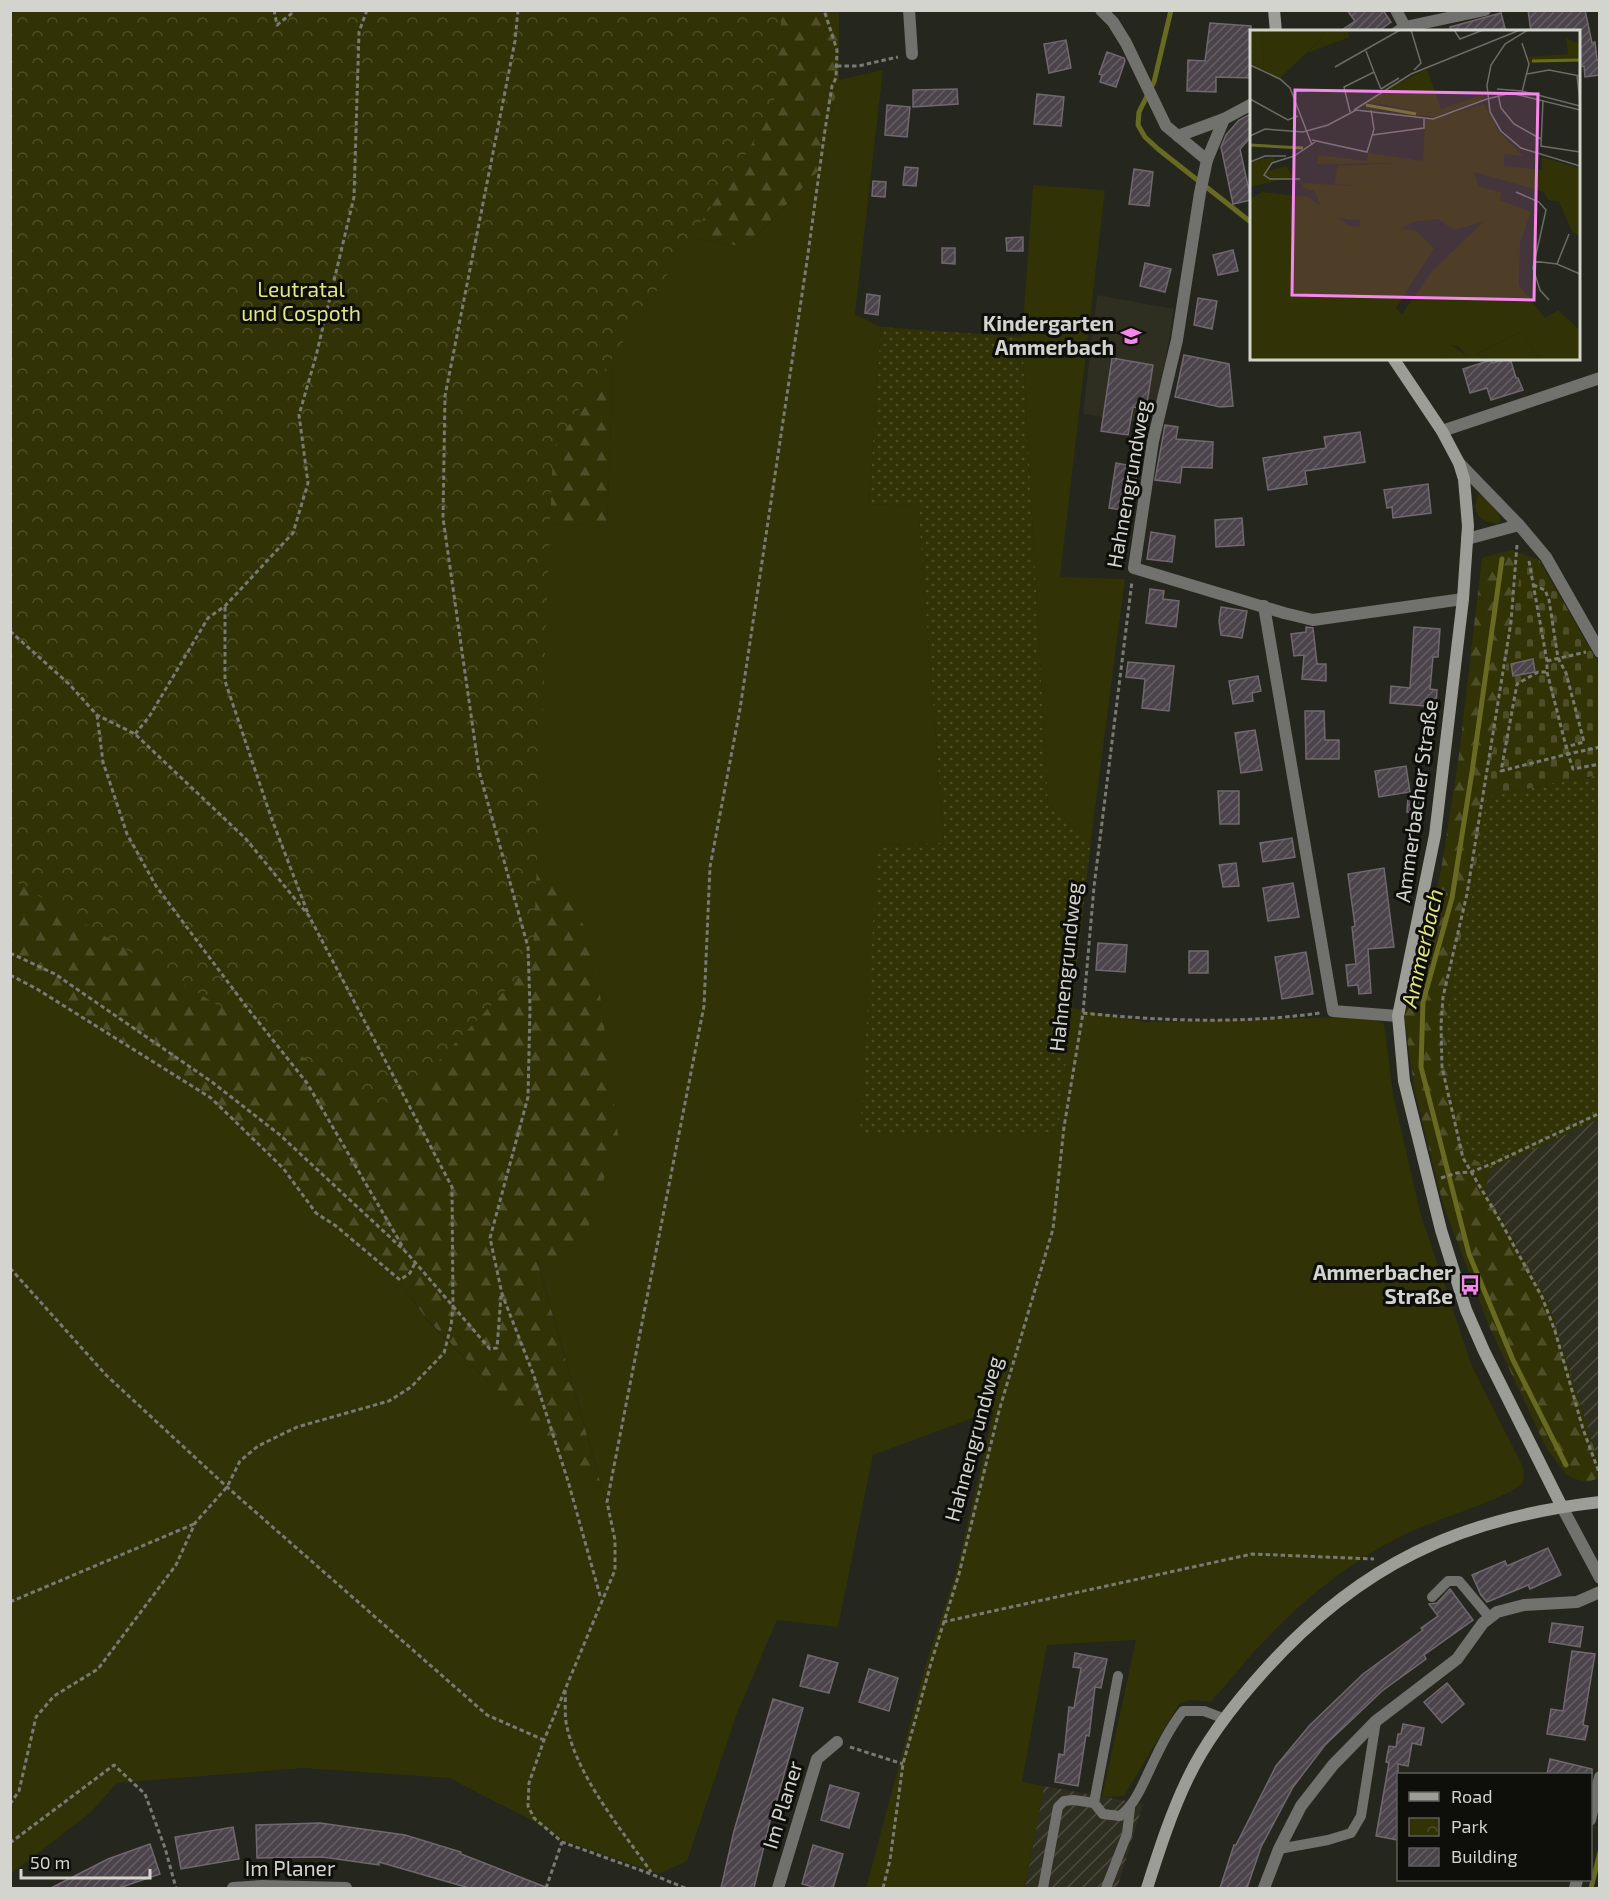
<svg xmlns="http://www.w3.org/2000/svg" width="1610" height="1899" viewBox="0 0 1610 1899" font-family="'Exo 2',sans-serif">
	<defs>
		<pattern id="industrial-furrows" width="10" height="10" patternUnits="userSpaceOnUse" patternTransform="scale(1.5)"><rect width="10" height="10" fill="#2e2f20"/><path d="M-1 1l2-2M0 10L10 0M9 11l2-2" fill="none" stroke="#4b4c3f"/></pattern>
		<pattern id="forest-firs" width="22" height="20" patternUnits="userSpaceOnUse" patternTransform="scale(1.5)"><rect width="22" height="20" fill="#313205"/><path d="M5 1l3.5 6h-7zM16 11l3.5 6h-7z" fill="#4e4f28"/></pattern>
		<pattern id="cemetery-stones" width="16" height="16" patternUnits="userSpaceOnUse" patternTransform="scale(1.5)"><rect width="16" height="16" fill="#313205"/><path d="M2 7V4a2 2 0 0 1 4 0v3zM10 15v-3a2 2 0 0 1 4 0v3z" fill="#4e4f28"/></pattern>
		<pattern id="park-crowns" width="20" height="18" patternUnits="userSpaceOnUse" patternTransform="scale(1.5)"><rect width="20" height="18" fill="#313205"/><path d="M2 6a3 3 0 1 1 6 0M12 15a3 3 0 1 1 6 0" fill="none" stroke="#4e4f28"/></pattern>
		<pattern id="garden-dots" width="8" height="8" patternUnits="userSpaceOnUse" patternTransform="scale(1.5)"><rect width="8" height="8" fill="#313205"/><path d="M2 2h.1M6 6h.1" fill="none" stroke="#4e4f28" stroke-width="1.8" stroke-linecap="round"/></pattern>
		<pattern id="building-hatch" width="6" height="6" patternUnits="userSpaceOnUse" patternTransform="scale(1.5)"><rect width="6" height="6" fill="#4c444b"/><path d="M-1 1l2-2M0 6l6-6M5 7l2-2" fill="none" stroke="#655e64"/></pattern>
	</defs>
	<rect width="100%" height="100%" fill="#25261d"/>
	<path fill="#2e2f20" d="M1097 295 1174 309 1165 363 1150 424 1083 414Z"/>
	<g fill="url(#industrial-furrows)">
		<path d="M1599 1119V1464L1548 1301 1485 1190 1491 1169Z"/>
		<path d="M1044 1786 1143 1804 1117 1888H1025Z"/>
	</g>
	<g fill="#313205">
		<path d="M883 70 855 314 881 327 869 504 918 506 944 843 878 845 1058 1132 1072 1008 1145 1022 1362 1017 1384 1023 1393 1094 1420 1212 1472 1366 1522 1465C1524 1471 1525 1477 1522 1483 1514 1496 1430 1522 1410 1532 1357 1557 1308 1595 1268 1637 1248 1657 1230 1681 1211 1702L1190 1700 1179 1704 1124 1796 1102 1797 1136 1640 1047 1645 1022 1782 1044 1786 1025 1888H866L927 1660 956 1573 994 1410 873 1455 838 1627 777 1620 736 1716 687 1861 659 1874 565 1841 527 1818 449 1778 303 1768 117 1783 90 1813 11 1874V972L36 983 210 1099 282 1169 315 1214 399 1280 425 1318 606 1501 537 1259 485 771 449 518 607 526 617 258 640 229 746 247 825 164 828 129 839 80Z"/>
		<path d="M1033 185 1105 190 1060 577 1125 579 1091 840 1048 806 1022 337Z"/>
		<path d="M1478 495H1484L1497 505 1501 521 1497 524C1479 521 1471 514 1478 495Z"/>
	</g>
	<g fill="url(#forest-firs)">
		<path d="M10 11 617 257 607 526 450 518 485 771 593 940 618 1135 579 1256 537 1260 606 1502 425 1317 399 1280 315 1214 282 1169 210 1099 36 983 11 972Z"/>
		<path d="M655 11H839V80L828 129 825 164 746 247 640 229Z"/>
		<path d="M1511 550 1523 554 1472 894 1457 954 1447 1014 1469 1156 1491 1169 1485 1190 1548 1301 1599 1464V1478L1588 1482 1575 1479 1566 1474 1547 1449 1489 1326 1443 1204 1414 1087 1404 1015 1441 871 1459 755 1482 558Z"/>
	</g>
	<path fill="url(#cemetery-stones)" d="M1523 554 1539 560 1599 664V775L1486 797Z"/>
	<path fill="url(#park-crowns)" d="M10 11H782L773 112 553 449 533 961 391 1111 11 879Z"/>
	<g fill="url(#garden-dots)">
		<path d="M881 327 1022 337 1048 806 1091 840 1058 1132 860 1134 878 845 944 843 918 506 869 504Z"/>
		<path d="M1599 775V1119L1491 1169 1469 1156 1447 1060V1014L1457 954 1472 894 1486 797Z"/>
	</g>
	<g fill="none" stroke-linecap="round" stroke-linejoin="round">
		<g stroke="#686a21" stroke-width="5">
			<path d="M1171 10 1154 82 1139 112 1138 125 1145 137 1158 149 1252 223"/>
			<path d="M1502 559 1472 772 1452 898 1423 1002 1421 1067 1469 1254 1513 1360 1566 1465"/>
			<path d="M1591 1888 1600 1852"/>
		</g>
	</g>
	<g fill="url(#building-hatch)" stroke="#71686f" stroke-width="1.5">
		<path d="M1347 10H1383L1391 22 1377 32H1339L1355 21Z"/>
		<path d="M1528 10H1585L1592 43 1595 42 1597 60H1599V75L1585 77 1584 66 1578 67V32H1531Z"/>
		<path d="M1501 13 1506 32H1451L1450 27Z"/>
		<path d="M1210 23 1251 26V78L1216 77V92L1187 91 1188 60 1205 61Z"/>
		<path d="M1066 40 1071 68 1049 73 1044 44Z"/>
		<path d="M1107 52 1124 58 1125 61 1116 87 1100 82 1102 75 1099 74Z"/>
		<path d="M957 89 958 104 913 107V90Z"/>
		<path d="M1037 94 1064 97 1061 126 1034 124Z"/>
		<path d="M887 105 910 107 907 137 885 135Z"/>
		<path d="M1251 114V137L1240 149 1251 200 1233 204 1221 147 1226 135 1239 120Z"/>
		<path d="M905 167 918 168 916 186 903 185Z"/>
		<path d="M1134 169 1153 172 1149 206 1129 204Z"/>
		<path d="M873 181 886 182 885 197 872 196Z"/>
		<path d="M1023 237V251H1007L1006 238Z"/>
		<path d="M942 248H955V264L942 263Z"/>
		<path d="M1233 250 1238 271 1218 275 1213 255Z"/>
		<path d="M1145 263 1171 269 1165 292 1140 286Z"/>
		<path d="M867 294 880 296 878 315 865 313Z"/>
		<path d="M1198 298 1217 301 1212 329 1194 325Z"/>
		<path d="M1184 355 1229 364 1233 406 1220 407 1175 397Z"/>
		<path d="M1112 358 1153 365 1146 409 1133 407 1128 435 1101 431Z"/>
		<path d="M1510 358 1516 378H1518L1523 390 1491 400 1487 388 1470 393 1463 369 1491 360 1492 363Z"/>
		<path d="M1165 425 1178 427 1176 439 1213 442 1212 468 1182 467 1180 483 1155 480Z"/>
		<path d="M1360 432 1365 462 1305 471 1307 484 1268 490 1263 458 1326 448 1324 437Z"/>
		<path d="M1116 463 1138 467 1131 511 1109 508Z"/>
		<path d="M1428 484 1431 513 1393 518 1392 507 1387 508 1384 490Z"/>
		<path d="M1242 518 1244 545 1216 547 1215 520Z"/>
		<path d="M1151 532 1175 536 1172 562 1147 559Z"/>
		<path d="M1150 589 1164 591 1163 599 1179 601 1176 627 1146 623Z"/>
		<path d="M1221 607 1247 611 1242 638 1221 635 1219 621Z"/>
		<path d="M1306 627 1313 628 1317 664H1326V681L1302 679 1304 655 1294 656 1291 634 1306 632Z"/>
		<path d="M1414 627 1440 629 1438 657H1433L1430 689 1437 690 1436 707 1390 703 1391 686 1410 688Z"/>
		<path d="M1533 659 1535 672 1513 676 1511 664Z"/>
		<path d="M1128 662 1174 666 1169 711 1142 708 1145 679 1126 677Z"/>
		<path d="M1258 676 1261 691 1252 693 1253 701 1233 704 1229 681Z"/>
		<path d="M1305 711H1324L1325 740H1339V759H1306Z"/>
		<path d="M1255 730 1262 770 1241 773 1235 733Z"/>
		<path d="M1406 766 1410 792 1379 797 1375 771Z"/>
		<path d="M1218 791H1239V824H1220Z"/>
		<path d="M1408 797 1424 799 1423 813 1407 812Z"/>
		<path d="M1292 838 1295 857 1263 862 1260 843Z"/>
		<path d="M1236 863 1239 886 1223 887 1219 865Z"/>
		<path d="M1384 868 1394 947 1368 949 1371 993 1359 994 1358 985 1348 986 1346 965 1356 964 1352 927 1355 926 1348 874Z"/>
		<path d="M1293 883 1299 917 1268 921 1263 888Z"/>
		<path d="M1098 943 1127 945 1125 972 1096 970Z"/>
		<rect x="1189" y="951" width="19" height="22"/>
		<path d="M1306 952 1313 994 1282 999 1275 957Z"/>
		<path d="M1548 1548 1561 1575 1530 1589 1528 1585 1487 1602 1481 1595 1472 1575 1505 1561 1507 1566Z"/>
		<path d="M1450 1589 1473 1620 1424 1655 1426 1659 1382 1691 1325 1745 1293 1787 1261 1847 1247 1888H1220L1234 1845H1236L1276 1766 1310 1725 1363 1674 1423 1630 1421 1628 1438 1616 1429 1604 1437 1603Z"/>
		<path d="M1552 1623 1583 1627 1580 1647 1549 1642Z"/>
		<path d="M1572 1651 1595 1654 1583 1725 1588 1726 1585 1740 1547 1734 1551 1709 1563 1711Z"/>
		<path d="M1075 1653 1107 1659 1101 1688 1095 1687 1089 1736 1086 1735 1078 1786 1055 1782 1059 1754 1064 1755 1069 1707 1074 1708 1081 1668 1073 1667Z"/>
		<path d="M808 1655 838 1663 829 1693 800 1686Z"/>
		<path d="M869 1669 898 1678 889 1711 859 1702Z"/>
		<path d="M1447 1683 1464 1704 1442 1723 1424 1702Z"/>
		<path d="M773 1699 803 1708 773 1814 770 1821 754 1888H721L734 1831Z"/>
		<path d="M1403 1724 1424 1728 1421 1745 1412 1743 1408 1766 1398 1764V1840L1376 1836 1389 1763 1386 1762 1389 1746 1396 1747 1398 1734H1401Z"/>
		<path d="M1550 1759 1592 1769V1774H1547Z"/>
		<path d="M830 1785 859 1793 849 1828 821 1820Z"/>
		<path d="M320 1823 405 1835 461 1852V1854L548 1888H469L379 1862V1865L322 1857 257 1858 256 1825Z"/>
		<path d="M233 1827 239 1859 181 1869 175 1837Z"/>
		<path d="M150 1844 160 1874 119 1888H51L108 1859Z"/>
		<path d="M813 1845 843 1854 833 1888H817L802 1884Z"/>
	</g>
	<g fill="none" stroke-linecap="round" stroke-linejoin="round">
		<g stroke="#797a73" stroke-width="3" stroke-dasharray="4.5 3" stroke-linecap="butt">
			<path d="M274 10 277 25 291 14V10"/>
			<path d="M518 10 515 41 445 396 443 518 479 771 528 947 530 1008 528 1097 490 1238 502 1294 534 1376 568 1481 601 1599"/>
			<path d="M837 66H858L898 57"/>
			<path d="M1517 545 1511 622 1467 894 1443 997 1441 1025 1442 1067 1463 1158 1502 1224 1542 1297 1555 1331 1583 1429 1600 1475"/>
			<path d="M1529 561 1547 661V672L1568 754 1501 771 1517 684 1538 672H1547"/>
			<path d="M1533 585 1545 590 1549 600 1558 658 1566 673 1584 742 1566 747"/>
			<path d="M10 631 69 684 97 715 135 734 246 839 309 916 271 817 225 681V607"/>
			<path d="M1547 661 1586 652"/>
			<path d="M97 715 103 762 127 834 156 886 245 1005 307 1083 404 1249"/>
			<path d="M135 734 149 717 208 618 225 606 293 533 308 483 299 415 316 356 354 197 359 32 367 10"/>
			<path d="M1600 747 1568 754 1573 769 1600 764"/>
			<path d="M10 953 55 974 212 1082 280 1135 407 1253 490 1349 497 1348 501 1296"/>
			<path d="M10 975 37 989 211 1098 283 1168 316 1213 336 1226 400 1280 410 1273 415 1263"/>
			<path d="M1083 1013C1161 1021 1243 1024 1320 1013"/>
			<path d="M1441 1178 1457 1173 1471 1172 1494 1163 1600 1113"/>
			<path d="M10 1268 106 1375 227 1487 487 1715 544 1740"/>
			<path d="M10 1602 194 1524"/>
			<path d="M943 1622 1252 1554 1374 1559"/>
			<path d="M565 1690C566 1702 564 1716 567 1727 578 1778 622 1830 651 1872"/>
			<path d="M850 1747 903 1764"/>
			<path d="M10 1804 19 1791 36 1717 54 1696 98 1669 176 1565 195 1523 227 1487 240 1461 258 1446 297 1427 389 1401 411 1387 444 1353 451 1326 453 1307 452 1187 309 916"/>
			<path d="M10 1843 114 1765 145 1794 165 1848 176 1888"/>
			<path d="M546 1888 562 1842"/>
			<path d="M685 1888 651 1874 562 1842 534 1818 528 1806 529 1783 544 1740 615 1570V1540L607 1502 704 1006 710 867 740 709 807 261 825 130 832 86 836 78 837 50 824 10"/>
			<path d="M883 1888 890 1860 903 1764 931 1663 959 1574 999 1411 1053 1229 1064 1127 1083 1013 1094 887 1132 581"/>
		</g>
		<g stroke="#71716d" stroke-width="10">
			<path d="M1432 1597 1448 1581H1459L1490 1618"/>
			<path d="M1118 1676 1094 1803 1103 1814 1120 1816C1135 1804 1142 1786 1150 1769 1160 1748 1169 1729 1183 1711H1204L1225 1719"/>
			<path d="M1279 1849 1328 1840 1351 1833 1361 1816 1376 1721"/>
			<path d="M1043 1888 1058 1807 1064 1801 1074 1800 1094 1803"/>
			<path d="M1106 1888 1127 1834 1130 1808"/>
		</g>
		<g stroke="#71716d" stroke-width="12">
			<path d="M909 10 912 54"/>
			<path d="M1101 10 1113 22 1126 43 1166 126 1207 160"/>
			<path d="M1396 10 1405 27"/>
			<path d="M1397 32 1405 27 1485 10"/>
			<path d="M1224 119 1207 160 1200 193 1177 340 1153 441 1134 568 1284 613 1313 620 1463 599"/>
			<path d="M1178 136 1224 119 1252 104"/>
			<path d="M1442 431 1600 378"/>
			<path d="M1459 463 1519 525 1546 557 1600 652"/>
			<path d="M1467 539 1519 525"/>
			<path d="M1264 606 1333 1011 1398 1016"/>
			<path d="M1562 1507 1600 1578"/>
			<path d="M1590 1820 1600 1777"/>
			<path d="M233 1888 262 1886 346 1888"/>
			<path d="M778 1888 817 1759 837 1742"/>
			<path d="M1264 1888 1279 1849 1301 1806 1333 1765 1376 1721 1457 1659 1483 1623 1497 1612 1524 1605 1577 1602 1600 1592"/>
			<path d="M1575 1888 1577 1880"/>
		</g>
		<g stroke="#9c9d96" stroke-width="12">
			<path d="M1274 10 1276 32"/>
			<path d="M1393 358 1442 431 1459 463 1464 479 1468 526 1463 599 1435 835 1398 1016 1404 1081 1441 1230 1466 1310 1484 1351 1562 1507"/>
			<path d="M1147 1888C1159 1851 1171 1813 1188 1778 1207 1738 1235 1703 1264 1671 1359 1565 1459 1518 1600 1502"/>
		</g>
	</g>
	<defs>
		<g id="school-bare" transform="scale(1.62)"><path d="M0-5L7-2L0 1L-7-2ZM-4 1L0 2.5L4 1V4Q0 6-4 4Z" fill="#f788eb" stroke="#0e0e0b" stroke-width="2.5" paint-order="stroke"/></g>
		<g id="bus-bare" transform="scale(1.62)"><path d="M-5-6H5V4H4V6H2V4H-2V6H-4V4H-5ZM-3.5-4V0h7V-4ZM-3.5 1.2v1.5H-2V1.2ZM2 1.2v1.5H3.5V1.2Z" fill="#f788eb" stroke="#0e0e0b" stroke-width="2.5" paint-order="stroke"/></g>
	</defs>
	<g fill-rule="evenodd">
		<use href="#school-bare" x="1131" y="336"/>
		<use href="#bus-bare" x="1470" y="1285"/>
	</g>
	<g text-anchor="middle" stroke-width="6" stroke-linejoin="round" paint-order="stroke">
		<g font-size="21" fill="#e1e681" stroke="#0e0e0b">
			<text x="301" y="297">Leutratal<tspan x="301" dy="24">und Cospoth</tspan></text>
		</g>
		<g font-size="21" font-weight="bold" fill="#d3d4ce" stroke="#0e0e0b" text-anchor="end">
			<text x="1114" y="331">Kindergarten<tspan x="1114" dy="24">Ammerbach</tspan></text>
			<text x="1453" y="1280">Ammerbacher<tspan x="1453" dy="24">Straße</tspan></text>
		</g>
		<g font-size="21" fill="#d3d4ce" stroke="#0e0e0b">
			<text transform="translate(1129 484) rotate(-80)" y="7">Hahnengrundweg</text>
			<text transform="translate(1417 801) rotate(-82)" y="7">Ammerbacher Straße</text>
			<text transform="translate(1066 967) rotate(-84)" y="7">Hahnengrundweg</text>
			<text transform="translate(974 1439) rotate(-75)" y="7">Hahnengrundweg</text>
			<text transform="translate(783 1805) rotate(-73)" y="7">Im Planer</text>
			<text x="290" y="1876">Im Planer</text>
		</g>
		<g font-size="22" font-style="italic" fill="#e0e580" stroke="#0e0e0b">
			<text transform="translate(1422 948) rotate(-77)" y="8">Ammerbach</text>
		</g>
	</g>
	<g transform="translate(1250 30)">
		<rect width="330" height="330" fill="#25261d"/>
		<path d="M12 0H74L73 7 30 48 14 41ZM316 8 330 14V32L280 33 278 27 318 24ZM234 74 249 102 273 126 254 124V136L292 140 291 127 330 138V207L322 201 309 172 298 170 294 162 224 142 229 157 251 162 250 170 281 182 270 212 269 255 295 288 308 280 330 300V330H290L271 302 218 328 208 316 173 311 141 300 182 241 233 192 204 200 188 189 163 192 141 205 109 209 110 190 76 187 64 161 54 158 52 153 107 156 108 149 151 147V155L188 133 173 131 175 91ZM118 123 151 128 147 133 67 134 68 125 117 131ZM23 127 25 131 15 142 36 136 43 147 0 157V132Z" fill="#313205"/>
		<path d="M234 64 233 69 184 87 116 78 115 74 180 83ZM173 311 197 312 218 327 227 324 233 330H137Z" fill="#313205"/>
		<path d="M143 56 147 77 116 72Z" fill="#313205"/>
		<path d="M12 162 58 167 100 196 165 200 184 218 146 278 170 305 200 330H0V169Z" fill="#313205"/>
		<path d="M0 0H12L14 41 0 34ZM74 0H97L100 7 57 23 73 7ZM177 39 192 81 174 83 147 77 143 56ZM151 128 188 133V158L151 155V147L108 149V156L85 154 87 136 147 133ZM271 302 290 330H233L227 324Z" fill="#313205"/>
		<path fill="none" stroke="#686a21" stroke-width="3" d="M282 31 330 30M116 75 166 84M0 115 53 118"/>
		<path fill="none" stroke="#6b6c64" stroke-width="1.5" d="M161 0 171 33 164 40M204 0 210 9 233 0M278 0 255 14 241 35 237 55 240 82 251 101 271 118 330 136M272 13 279 34 272 62M116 21 124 42M0 35 30 49 40 58 62 115M85 37 150 0M277 44 299 40 330 46M327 46 330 72M131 59 149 48M247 59 272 61 330 76M248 64 251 78 264 94 291 109M0 69 38 90 48 86M237 69 261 63 330 80M293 70 291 116 330 122M104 80 161 44 270 0M100 82 94 57 124 42 131 59M122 105 174 98V89M0 106 15 99 53 102 78 95 106 80 183 89 237 69M62 110 117 122 124 99 121 80M0 132 15 126H36M50 149H20L14 145 22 133 44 126 65 112M266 162 289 172 296 180 283 238 290 260 299 270M283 231 307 234 330 244M307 234 319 204"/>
		<path fill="#f788eb" fill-opacity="0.15" stroke="#f788eb" stroke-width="3" d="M45 60 288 64 284 270 42 265Z"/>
		<rect width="330" height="330" fill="none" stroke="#d3d4ce" stroke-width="3"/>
	</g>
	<rect width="1610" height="1899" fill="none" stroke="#d3d4ce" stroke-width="24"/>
	<rect x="1397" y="1773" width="195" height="108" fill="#0e0e0b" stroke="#5d5d59" stroke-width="1.5"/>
	<rect x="1409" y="1792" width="30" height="9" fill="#9c9d96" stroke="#5d5d59" stroke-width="1.5"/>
	<text x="1451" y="1803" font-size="18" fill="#d3d4ce">Road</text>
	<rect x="1409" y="1818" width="30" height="18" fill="url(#park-crowns)" stroke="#5d5d59" stroke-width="1.5"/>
	<text x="1451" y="1833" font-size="18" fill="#d3d4ce">Park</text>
	<rect x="1409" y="1848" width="30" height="18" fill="url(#building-hatch)" stroke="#5d5d59" stroke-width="1.5"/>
	<text x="1451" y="1863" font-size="18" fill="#d3d4ce">Building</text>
	<path d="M21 1869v9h129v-9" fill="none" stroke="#d3d4ce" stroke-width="3"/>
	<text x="30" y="1869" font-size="18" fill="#d3d4ce" stroke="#0e0e0b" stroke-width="4.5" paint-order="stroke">50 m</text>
</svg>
